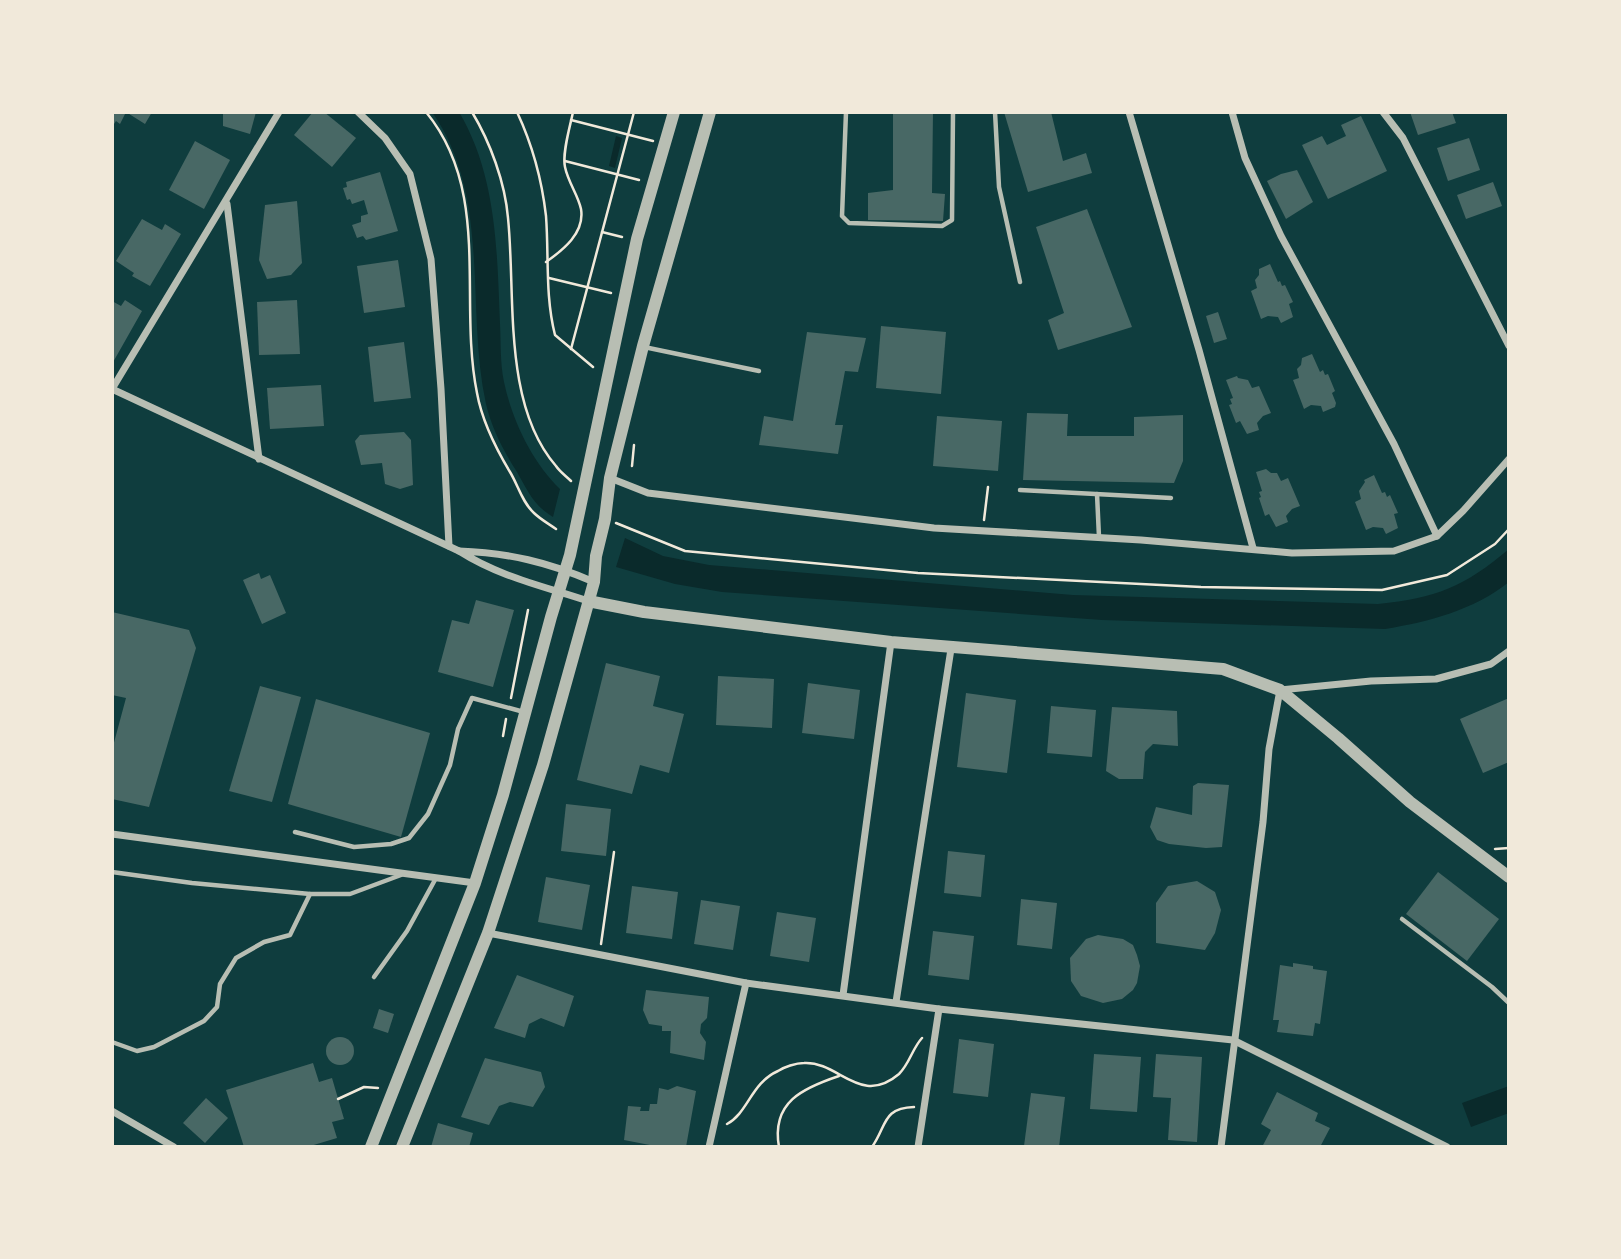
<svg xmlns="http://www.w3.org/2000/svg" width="1621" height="1259" viewBox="0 0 1621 1259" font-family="'PT Sans Narrow',sans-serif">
	<rect width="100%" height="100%" fill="#0f3d3e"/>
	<g fill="#0a2a2b">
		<path d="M432 112H459C497 176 497 251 500 324 501 342 500 363 504 382 512 420 532 462 560 489L553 517C533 505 528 491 517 472 503 450 492 429 486 404 465 307 492 198 432 112Z"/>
		<path d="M616 136 622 138 615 168 609 166Z"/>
		<path d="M625 538 663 556 709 565 1073 595 1378 604C1436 598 1464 587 1509 549V582C1474 610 1428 622 1385 629L1102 620 722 592 675 584 616 567Z"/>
		<path d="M1509 1086V1113L1471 1127 1462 1103Z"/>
	</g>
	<g fill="#486865">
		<path d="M112 112H152L145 124 126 112 120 124 116 121 112 127Z"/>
		<path d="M223 112H256L250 134 223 126Z"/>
		<path d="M313 112H324L356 138 332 167 294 135Z"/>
		<path d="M893 112H933L932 193 945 194 943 221 868 220V193L893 190Z"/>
		<path d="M1004 112H1051L1063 161 1086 153 1092 173 1028 192Z"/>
		<path d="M1410 112H1452L1456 123 1418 135Z"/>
		<path d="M1361 116 1387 171 1328 199 1302 145 1322 136 1327 145 1346 136 1341 125Z"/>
		<path d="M1469 138 1480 170 1448 181 1437 148Z"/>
		<path d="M195 141 230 160 204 209 169 190Z"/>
		<path d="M1297 170 1313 202 1286 219 1267 181 1281 174Z"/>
		<path d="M380 172 398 231 366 240 363 236 357 238 352 225 361 222V216L368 214 364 200 352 204 350 199 347 200 343 188 347 187 346 182Z"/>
		<path d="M1493 182 1502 206 1466 219 1457 195Z"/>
		<path d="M297 201 302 263 291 275 267 279 259 260 265 205Z"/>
		<path d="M1087 209 1132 327 1058 350 1048 320 1064 313 1036 227Z"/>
		<path d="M142 219 162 230 165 224 181 234 150 286 132 276 134 273 116 261Z"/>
		<path d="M398 260 405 307 364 313 357 266Z"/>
		<path d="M1270 264 1278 282 1280 281 1282 286 1285 285 1293 302 1289 304 1293 317 1281 323 1278 317 1268 316 1261 319 1251 291 1257 288 1255 280 1259 275V269Z"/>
		<path d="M125 300 142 311 112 364V301L121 306Z"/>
		<path d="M297 300 300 354 259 355 257 302Z"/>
		<path d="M1218 312 1227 339 1214 343 1206 316Z"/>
		<path d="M881 326 946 332 941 394 876 388Z"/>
		<path d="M807 332 866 338 858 372 845 371 835 425H843L838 454 759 445 764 416 793 421Z"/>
		<path d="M404 342 411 398 374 402 368 347Z"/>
		<path d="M1312 354 1320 372 1323 370 1325 375 1328 374 1335 391 1332 393 1336 403 1335 407 1323 412 1321 406 1311 405 1304 409 1293 380 1299 378 1297 369 1301 365 1302 358Z"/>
		<path d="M1237 376 1238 378 1248 380 1252 388 1259 386 1271 413 1263 416 1257 423 1259 430 1247 434 1240 421 1236 423 1229 405 1232 404 1230 399 1233 398 1226 380Z"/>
		<path d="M321 385 324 426 270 429 267 388Z"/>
		<path d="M1027 413 1068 414 1067 436H1134V417L1183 415V461L1174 483 1023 480Z"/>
		<path d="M937 416 1002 421 998 471 933 466Z"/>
		<path d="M404 432 411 440 413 485 400 489 385 484 382 463 361 465 355 441 360 435Z"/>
		<path d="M1266 469 1271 473H1277L1281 481 1288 478 1300 506 1292 509 1286 516 1288 522 1276 527 1269 514 1265 516 1259 498 1261 497 1259 492 1262 491 1256 472Z"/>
		<path d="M1374 475 1382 493 1385 492 1387 497 1390 495 1398 513 1394 514 1398 528 1386 534 1383 528 1373 527 1366 530 1355 502 1361 499 1359 491 1365 482 1364 480Z"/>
		<path d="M259 573 261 579 270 575 286 613 262 624 243 580Z"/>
		<path d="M476 600 514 610 493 687 438 672 452 620 469 624Z"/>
		<path d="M112 612 189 630 196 648 149 807 112 799V750L126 698 112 695Z"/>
		<path d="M606 663 660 676 653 706 684 714 669 773 640 765 632 794 577 780Z"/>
		<path d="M718 676 774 679 772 728 716 725Z"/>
		<path d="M808 683 860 690 854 739 802 733Z"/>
		<path d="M260 686 301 697 272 802 229 791Z"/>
		<path d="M966 693 1016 700 1007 773 957 767Z"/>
		<path d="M1509 698V762L1483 773 1460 719Z"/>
		<path d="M316 699 430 733 401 837 288 804Z"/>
		<path d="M1051 706 1096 710 1092 757 1047 753Z"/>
		<path d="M1112 707 1177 711 1178 746 1153 744 1145 752 1143 779H1119L1106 771Z"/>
		<path d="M1198 783 1229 785 1222 847 1206 848 1169 844 1157 840 1150 827 1156 807 1192 815 1193 786Z"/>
		<path d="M566 804 611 809 606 856 561 851Z"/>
		<path d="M948 851 985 855 981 897 944 893Z"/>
		<path d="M1438 872 1499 919 1467 961 1406 914Z"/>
		<path d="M546 877 590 885 582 930 538 922Z"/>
		<path d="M1197 881 1215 892 1221 910 1215 933 1205 950 1156 943V903L1168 886Z"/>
		<path d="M632 886 678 892 672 939 626 933Z"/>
		<path d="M1021 899 1057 903 1052 949 1017 945Z"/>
		<path d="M701 900 740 906 733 950 694 944Z"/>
		<path d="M777 912 816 918 809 962 770 956Z"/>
		<path d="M933 931 974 936 969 980 928 975Z"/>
		<path d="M1098 935 1123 939 1133 945 1137 955 1140 966 1137 983 1133 990 1122 999 1103 1003 1081 996 1071 981 1070 958 1086 939Z"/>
		<path d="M1293 963 1313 966V969L1327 971 1320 1024 1315 1023 1313 1036 1277 1032 1279 1020H1273L1280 965 1293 967Z"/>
		<path d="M517 975 574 996 564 1027 541 1018 529 1024 525 1038 494 1028Z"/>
		<path d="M646 990 709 997 707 1018 701 1024 700 1033 706 1042 704 1060 670 1053 671 1031H662V1026L649 1024 643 1010Z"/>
		<path d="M379 1009 394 1014 388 1033 373 1028Z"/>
		<circle cx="340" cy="1051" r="14"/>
		<path d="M959 1039 994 1044 988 1097 953 1093Z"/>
		<path d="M1094 1054 1141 1057 1137 1112 1090 1109Z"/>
		<path d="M1156 1054 1202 1057 1197 1142 1168 1140 1171 1098 1153 1097Z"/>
		<path d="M485 1058 541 1072 545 1087 533 1107 510 1102 499 1106 489 1125 461 1117Z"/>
		<path d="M313 1063 319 1082 332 1078 344 1119 332 1122 337 1138 307 1147H244L226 1090Z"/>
		<path d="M677 1086 696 1091 686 1147H660L624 1140 628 1106 641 1107 640 1111H649L650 1104H657L659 1088 668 1090Z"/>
		<path d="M1277 1092 1318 1113 1315 1121 1330 1128 1320 1147H1262L1271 1130 1261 1124Z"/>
		<path d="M1031 1093 1065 1097 1059 1147 1024 1146Z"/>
		<path d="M206 1098 228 1118 205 1143 183 1123Z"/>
		<path d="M438 1123 473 1133 469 1147H431Z"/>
	</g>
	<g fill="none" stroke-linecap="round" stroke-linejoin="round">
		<g stroke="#f1e9da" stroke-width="2.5">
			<path d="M426 112C492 192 458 300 477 393 482 421 495 447 510 472 518 485 522 502 534 513 540 519 549 524 556 529"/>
			<path d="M472 112C490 142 505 182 508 218 516 295 502 404 556 466 560 472 566 476 571 481"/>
			<path d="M517 112C532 144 542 181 546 216 549 256 545 296 555 335L593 367"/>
			<path d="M571 120 653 141"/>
			<path d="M565 161 639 180"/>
			<path d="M602 232 622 237"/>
			<path d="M546 262C563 250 585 233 581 209 578 195 568 182 565 167 562 153 570 127 573 112"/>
			<path d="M549 278 611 293"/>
			<path d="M571 349 634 112"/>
			<path d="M632 466 634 445"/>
			<path d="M984 520 988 487"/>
			<path d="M616 523 685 551 918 573 1201 587 1382 590 1447 575 1495 544 1509 529"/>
			<path d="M511 698 528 610"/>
			<path d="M503 736 506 719"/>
			<path d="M1495 849 1509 848"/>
			<path d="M601 944 614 852"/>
			<path d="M338 1099 364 1087 378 1088"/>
			<path d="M727 1124C748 1113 751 1083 778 1071 784 1067 796 1063 804 1063 839 1061 860 1107 899 1074 910 1063 912 1049 922 1038"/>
			<path d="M779 1147C771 1102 803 1088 839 1076"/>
			<path d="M872 1147C887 1126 882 1108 914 1107"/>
		</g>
		<g stroke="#b8beb3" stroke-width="4.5">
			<path d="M846 112 842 216 849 223 942 226 952 220 953 112"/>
			<path d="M995 112 999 187 1020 282"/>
			<path d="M644 347 759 371"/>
			<path d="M1020 490 1171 498"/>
			<path d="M1097 494 1099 537"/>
			<path d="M295 832 354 847 391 844 409 838 428 814 450 765 458 729 472 698 524 712"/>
			<path d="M112 872 192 883 310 894H350L401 875"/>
			<path d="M1402 919 1492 987 1509 1003"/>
			<path d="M374 977 407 931 436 878"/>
			<path d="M112 1042 137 1051 154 1047 204 1021 217 1007 220 984 236 958 264 942 290 935 310 894"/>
		</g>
		<g stroke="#b8beb3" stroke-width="7">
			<path d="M358 112 385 138 410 174 431 259 441 389 449 546"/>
			<path d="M1129 112 1199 350 1253 548"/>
			<path d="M1232 112 1245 158 1281 236 1394 444 1437 536"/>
			<path d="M1383 112 1403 138 1509 346"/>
			<path d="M227 204 259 459"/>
			<path d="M112 389 459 551"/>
			<path d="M112 389 279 112"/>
			<path d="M610 478 648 493 934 528 1141 540 1292 553 1394 551 1437 536 1463 511 1509 459"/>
			<path d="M588 601C543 586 500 577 459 551 509 553 548 562 594 582"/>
			<path d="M112 834 475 883"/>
			<path d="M488 933 746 983 939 1009 1233 1040 1447 1147"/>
			<path d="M843 995 891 642"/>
			<path d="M896 1002 951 649"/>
			<path d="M112 1111 174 1147"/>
			<path d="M709 1147 746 983"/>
			<path d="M918 1147 939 1009"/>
			<path d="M1221 1147 1263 822 1269 749 1280 690 1371 681 1436 679 1491 664 1509 651"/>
		</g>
		<g stroke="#b8beb3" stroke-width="12">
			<path d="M588 601 644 612 891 642 1223 669 1280 690 1338 738 1410 802 1509 877"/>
			<path d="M371 1147 475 883 503 795 551 617 570 555 637 239 674 112"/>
			<path d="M402 1147 488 933 543 765 594 582 596 556 605 519 610 478 643 346 710 112"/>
		</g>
	</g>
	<rect width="1621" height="1259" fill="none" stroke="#f1e9da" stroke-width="228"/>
</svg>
